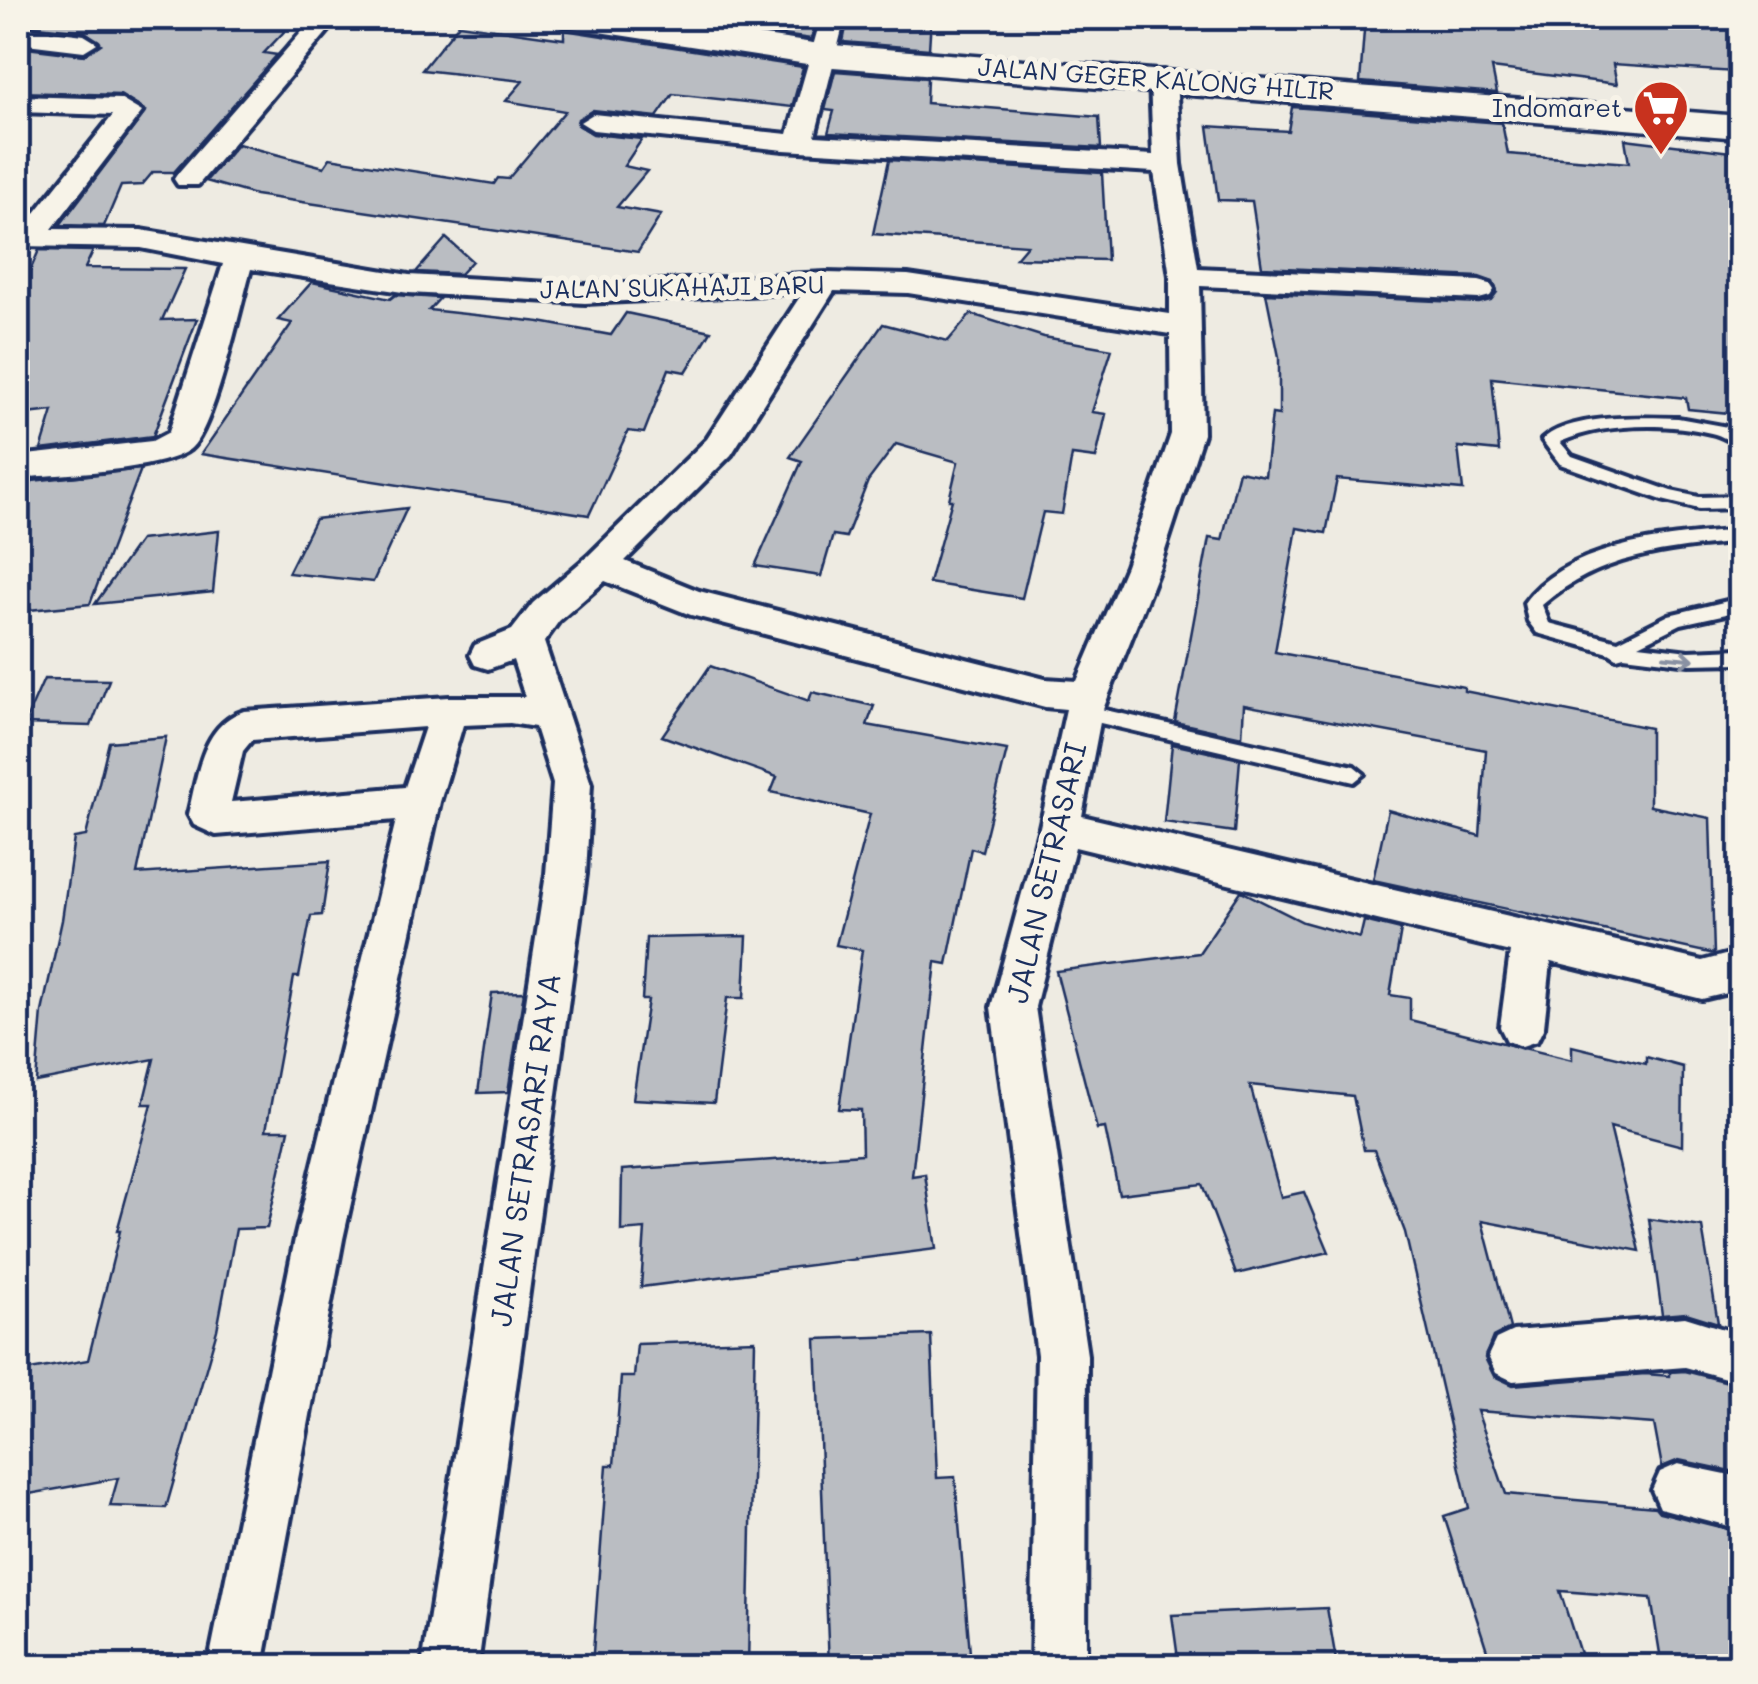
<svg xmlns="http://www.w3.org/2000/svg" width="1758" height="1684" viewBox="0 0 1758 1684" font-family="Mali,sans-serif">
	<rect width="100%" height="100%" fill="#eeebe2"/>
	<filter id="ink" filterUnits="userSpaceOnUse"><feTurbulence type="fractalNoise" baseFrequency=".01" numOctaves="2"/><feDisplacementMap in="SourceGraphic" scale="20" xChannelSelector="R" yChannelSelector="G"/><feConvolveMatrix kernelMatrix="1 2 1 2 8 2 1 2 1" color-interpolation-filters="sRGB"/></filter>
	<g filter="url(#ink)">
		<g fill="#babdc2" stroke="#1b2f5e" stroke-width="2.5">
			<path d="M36 18H297L264 53 277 55 174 172H153L142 185 121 186 104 226 60 225 146 111 120 95 18 92V47L84 55 101 44 84 31 29 25Z"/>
			<path d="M662 18H817L811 39Z"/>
			<path d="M848 18H931L929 49 843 42Z"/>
			<path d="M1365 18H1501L1504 27 1583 28 1580 18H1738L1735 72 1613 64 1617 84 1492 68 1497 93 1360 82Z"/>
			<path d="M459 24 564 39V30L803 67 792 107 673 94 657 117 593 110 578 119V125L593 134 642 139 624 166 647 171 617 207 661 215 638 252 255 195 206 181 238 144 324 167 330 158 494 184 498 178 508 179 565 111 506 101 523 81 422 70Z"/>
			<path d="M835 71 927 78 926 103 1099 117 1101 148 828 133 834 111 825 110Z"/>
			<path d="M1292 107 1502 123 1508 154 1629 163 1625 139 1740 153V414L1688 409 1686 398 1492 378 1499 451 1458 447 1463 490 1337 479 1326 533 1297 528 1275 652 1464 687V691L1650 728V806L1710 818 1714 954 1373 880 1388 810 1480 836 1486 750 1244 705 1242 737 1175 722 1209 538 1222 540 1239 471 1265 476 1272 414 1279 415V357L1266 293 1479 303 1491 300 1497 292 1493 282 1479 277 1262 267 1252 201 1218 200 1208 126 1288 131Z"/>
			<path d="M889 160 1102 173 1107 260 1016 258 1027 245 873 234Z"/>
			<path d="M446 238 472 261 460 274 416 272Z"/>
			<path d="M39 250 93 251 85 268 185 269 162 320 197 319 153 436 41 450 53 411 18 415V299Z"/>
			<path d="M312 282 390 299 395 295 440 298 429 310 540 322 611 335 626 313 711 331 686 372 669 369 644 433 628 431 589 515 201 454 292 323 278 320Z"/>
			<path d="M971 314 1044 337 1112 349 1092 412 1106 414 1096 458 1072 455 1062 514 1043 512 1022 598 929 583 952 500H949L958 462 896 444 868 481 846 537 833 535 821 576 755 566 802 461 790 457 883 324 948 341Z"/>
			<path d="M141 469 90 604 18 611V526L32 481Z"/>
			<path d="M407 508 373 582 288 573 315 519Z"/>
			<path d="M219 531 213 592 95 604 140 540Z"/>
			<path d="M710 666 809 701 812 692 874 706 867 725 1007 750 982 851 971 848 947 964 936 962 912 1176 925 1174 936 1249 641 1287 645 1229 621 1231 622 1170 862 1154 861 1110 839 1109 862 950 836 945 870 814 771 792 777 777 662 736Z"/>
			<path d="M44 679 109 680 91 726 24 724Z"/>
			<path d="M166 737 137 874 330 861 322 915 311 916 299 977H294L266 1130H289L267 1228 236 1229 217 1330 166 1508 110 1506 118 1478 18 1496V1372L88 1360 120 1231H117L152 1104H143L154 1059 36 1082 42 1012 62 920 74 838 86 836 109 742Z"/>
			<path d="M1172 744 1240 759 1234 832 1164 822Z"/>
			<path d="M1241 891 1303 922 1360 938 1364 921 1401 930 1390 995 1410 998V1020L1572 1060V1046L1646 1064V1057L1683 1067 1682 1146 1610 1127 1640 1251 1482 1221 1510 1328 1493 1337 1485 1358 1494 1376 1513 1385 1645 1374 1670 1376V1372L1685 1371 1740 1385V1473L1679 1460 1662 1467 1654 1424 1477 1411 1506 1494 1655 1507 1659 1512 1740 1532V1666H1662L1651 1598 1560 1591 1584 1666H1492L1444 1516 1469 1508 1405 1232 1374 1150H1364L1353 1096 1250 1085 1281 1197 1304 1192 1329 1252 1236 1274 1202 1184 1119 1194 1105 1128 1097 1129 1056 971 1199 953Z"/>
			<path d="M747 936 744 998H727L714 1103 633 1099 648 1000H642L646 938Z"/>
			<path d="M524 992 508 1092 478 1093 492 993Z"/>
			<path d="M1649 1219 1702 1227 1718 1323 1686 1313 1662 1315Z"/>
			<path d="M931 1335 937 1478 955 1477 971 1665 829 1666 816 1339Z"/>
			<path d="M755 1340 748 1666H592L607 1465H614L621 1377H634L637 1344Z"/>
			<path d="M1327 1608 1337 1666H1179L1172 1615Z"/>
		</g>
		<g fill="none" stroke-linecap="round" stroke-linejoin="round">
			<g stroke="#1b2f5e" stroke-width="8">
				<g id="service">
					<path d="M1678 418 1733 428 1740 433V445C1730 442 1722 435 1711 433 1667 422 1602 423 1560 442L1572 456 1671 491 1699 497 1740 496V508L1699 509 1662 500 1560 464 1542 440C1569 414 1642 417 1678 418Z"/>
					<path d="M1740 530V542C1667 549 1599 555 1542 605L1549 623 1618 641 1669 615 1740 598V611L1681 624 1639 645 1689 651 1740 649V663L1689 664 1624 656 1617 658 1609 653 1537 633 1528 621 1524 603C1568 542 1672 536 1740 530Z"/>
					<path d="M1083 705 1354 766 1364 774 1354 782 1083 719 1074 712Z"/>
				</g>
			</g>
			<g stroke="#1b2f5e" stroke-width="8">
				<g id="minor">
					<path d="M314 18H339L198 185H178L174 179 178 173Z"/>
					<path d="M821 18H845L815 136 1153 155 1150 79 1163 71 1176 79 1181 164 1198 268 1479 281 1490 284 1494 290 1490 296 1479 299 1200 286 1203 434 1160 566 1102 712 1082 816 1702 961 1740 951V990L1702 999 1551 962 1544 1027 1537 1041 1522 1046 1507 1041 1500 1027 1510 952 1075 847 1035 1007 1087 1355 1086 1666H1031L1037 1355 991 1007 1040 827 1066 709 1045 707 691 615 605 581 559 621 544 642 591 784 586 874 478 1666H422L546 874 553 784 535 727 510 723 463 725 440 802 343 1239 263 1666H208L295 1239 396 820 216 835 194 825 188 814C198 776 201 725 244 711L449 697H525L513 660 488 669 475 665 470 655 475 645 512 630 533 603 588 556 707 439 803 292 585 303 409 293 251 269C241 303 214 431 190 449 162 471 58 474 18 478V456L152 441 169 432 223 264 141 248 18 246V228H23L113 115 18 112V96L120 99 142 112 52 229 141 230 409 275 585 285 826 273 908 275 1170 314V276L1154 172 784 150 593 130 580 122 593 114 788 134ZM834 291 908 293 1170 334 1171 434 1126 566 1077 681 1045 679 699 591 625 561 731 455ZM425 727 405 787 231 802 243 751 252 740Z"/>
					<path d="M18 27 84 35 97 43 84 51 18 43Z"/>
					<path d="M1685 1317 1740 1334V1382L1685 1367 1513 1381 1496 1373 1488 1356 1496 1339 1513 1331Z"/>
					<path d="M1678 1464 1740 1477V1529L1660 1508 1652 1490 1660 1472Z"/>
				</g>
			</g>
			<g stroke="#1b2f5e" stroke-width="7">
				<path id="secondary" d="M556 18H639L820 44 1740 116V138L820 66 573 28 561 25Z"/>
			</g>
			<use href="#service" fill="#f7f3e8" fill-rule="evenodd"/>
			<use href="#minor" fill="#f7f3e8" fill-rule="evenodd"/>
			<use href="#secondary" fill="#f7f3e8" fill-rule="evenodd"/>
		</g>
		<defs><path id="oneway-shaft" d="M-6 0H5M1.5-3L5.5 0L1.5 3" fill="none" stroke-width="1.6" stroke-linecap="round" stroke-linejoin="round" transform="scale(2.5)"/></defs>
		<use stroke="#8991a3" href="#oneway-shaft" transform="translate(1679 658) rotate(6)"/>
	</g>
	<defs>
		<g id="supermarket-pin" transform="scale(2.875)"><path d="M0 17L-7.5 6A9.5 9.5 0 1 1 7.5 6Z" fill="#c8321e" stroke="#f7f3e8"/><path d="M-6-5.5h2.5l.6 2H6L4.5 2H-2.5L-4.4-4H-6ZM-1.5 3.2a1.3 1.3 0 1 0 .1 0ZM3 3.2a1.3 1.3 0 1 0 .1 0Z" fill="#fff"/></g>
	</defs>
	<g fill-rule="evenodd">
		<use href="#supermarket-pin" x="1661" y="108"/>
	</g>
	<g text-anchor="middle" stroke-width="10" stroke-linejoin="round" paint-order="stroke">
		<g font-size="25" fill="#1b2f5e" stroke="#f7f3e8">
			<text transform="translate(1156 79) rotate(4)" y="9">JALAN GEGER KALONG HILIR</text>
			<text transform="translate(682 287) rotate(-1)" y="9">JALAN SUKAHAJI BARU</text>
		</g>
		<g font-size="25" fill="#1b2f5e" stroke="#f7f3e8" text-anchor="end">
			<text x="1622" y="117">Indomaret</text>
		</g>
		<g font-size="30" fill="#1b2f5e" stroke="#f7f3e8">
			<text transform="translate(1047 873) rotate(-77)" y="10">JALAN SETRASARI</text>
			<text transform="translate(526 1150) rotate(-82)" y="10">JALAN SETRASARI RAYA</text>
		</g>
	</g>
	<rect width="1758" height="1684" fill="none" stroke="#f7f3e8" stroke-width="60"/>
	<rect x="30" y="30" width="1698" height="1624" fill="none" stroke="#1b2f5e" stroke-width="4" filter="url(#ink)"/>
</svg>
